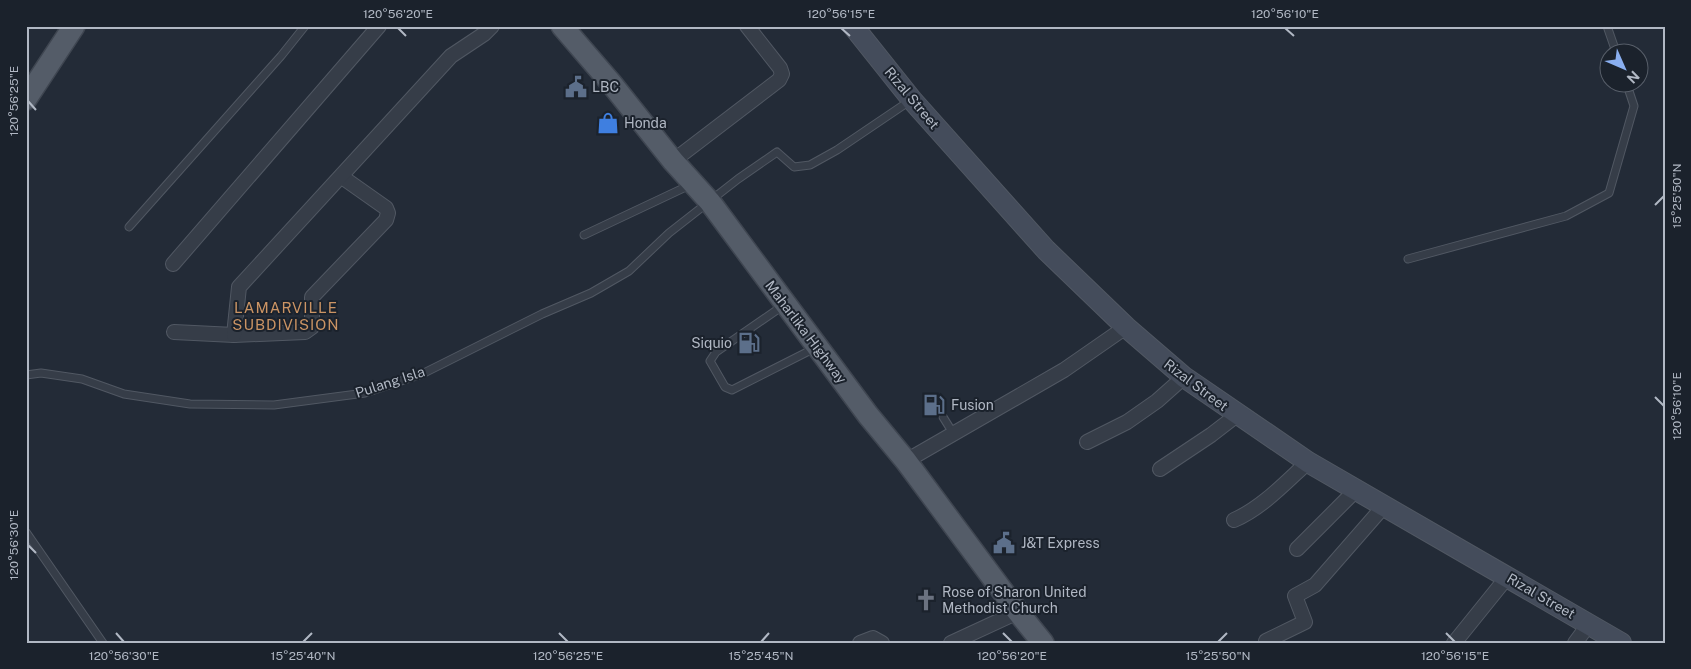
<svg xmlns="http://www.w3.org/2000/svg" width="1691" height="669" viewBox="0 0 1691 669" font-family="'Public Sans',sans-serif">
	<rect width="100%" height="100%" fill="#232b37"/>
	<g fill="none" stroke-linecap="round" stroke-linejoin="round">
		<g stroke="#515863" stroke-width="9">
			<g id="lane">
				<path d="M1607 26 1616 52"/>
				<path d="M129 227 281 56 305 26"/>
				<path d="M584 235 690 185"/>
				<path d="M1408 259 1566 216 1609 193 1634 106 1626 82"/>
				<path d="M784 305 716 352 710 361 725 387 732 390 815 348"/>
				<path d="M26 375 41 373 82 379 124 394 190 404 274 405 365 393 422 374 542 314 591 293 629 271 669 233 738 179 777 152 794 167 810 165 837 150 911 100"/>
				<path d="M943 417 953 433"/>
				<path d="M26 532 103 643"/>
			</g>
		</g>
		<g stroke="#515863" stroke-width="16">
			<g id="street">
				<path d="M673 161 779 80 782 74 780 68 747 26"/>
				<path d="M173 264 379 26"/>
				<path d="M174 332 234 335 305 332 312 327V297L386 220 388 213 386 208 342 177"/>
				<path d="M234 335 239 287 451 56 484 34 492 26"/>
				<path d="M1087 442 1127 422 1157 401 1184 377"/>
				<path d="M906 461 1064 370 1126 327"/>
				<path d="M1160 469 1211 435 1237 415"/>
				<path d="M1234 520C1262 508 1286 482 1308 462"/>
				<path d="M1297 549 1356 490"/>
				<path d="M1266 641 1305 622 1295 596 1315 585 1384 506"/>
				<path d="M860 643 873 638 882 643"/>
				<path d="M951 643 1018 612"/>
				<path d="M1454 643 1508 576"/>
				<path d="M1575 643 1589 624"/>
			</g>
		</g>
		<g stroke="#515863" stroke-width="22">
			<path id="secondary" d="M853 26 912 100 1046 250 1126 327 1184 377 1308 462 1621 643"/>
		</g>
		<g stroke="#3f4651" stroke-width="24">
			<g id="primary">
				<path d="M562 26 611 83 673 161 710 202 868 415 906 461 1018 612 1043 643"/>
				<path d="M26 99 74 26"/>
			</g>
		</g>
		<use href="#lane" stroke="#363d48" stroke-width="7"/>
		<use href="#street" stroke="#363d48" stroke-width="14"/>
		<use href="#secondary" stroke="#444c5b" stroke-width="20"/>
		<use href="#primary" stroke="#545c68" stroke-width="21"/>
	</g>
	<path fill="none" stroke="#b1b8c4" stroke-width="2" d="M398 28 406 36M841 28 850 36M1285 28 1294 36M28 101 36 110M1655 205 1664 196M1655 397 1664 406M28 545 36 553M116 633 124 642M559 633 568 642M1003 633 1012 642M1446 633 1455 642M303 642 312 633M761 642 769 633M1218 642 1227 633"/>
	<defs>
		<g id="civic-bare" transform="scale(1.725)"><path d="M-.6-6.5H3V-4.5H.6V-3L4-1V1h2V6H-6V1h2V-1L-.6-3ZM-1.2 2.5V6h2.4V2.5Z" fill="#5c6f8a" stroke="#1b222c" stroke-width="2.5" paint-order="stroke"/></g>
		<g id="shop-bare" transform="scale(1.725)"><path d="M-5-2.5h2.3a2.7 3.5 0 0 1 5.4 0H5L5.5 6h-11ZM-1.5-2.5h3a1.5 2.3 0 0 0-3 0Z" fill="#3f7fe0" stroke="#1b222c" stroke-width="2.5" paint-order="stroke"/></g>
		<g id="fuel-bare" transform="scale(1.725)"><path d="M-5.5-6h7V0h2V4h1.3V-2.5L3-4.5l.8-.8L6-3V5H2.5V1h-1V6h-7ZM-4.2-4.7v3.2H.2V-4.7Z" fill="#5c6f8a" stroke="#1b222c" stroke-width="2.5" paint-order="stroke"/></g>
		<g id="church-bare" transform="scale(1.725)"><path d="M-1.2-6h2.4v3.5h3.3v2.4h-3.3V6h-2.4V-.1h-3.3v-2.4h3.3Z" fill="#6b7280" stroke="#1b222c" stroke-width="2.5" paint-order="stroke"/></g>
	</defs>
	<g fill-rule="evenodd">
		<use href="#civic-bare" x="576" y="87"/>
		<use href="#shop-bare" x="608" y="123"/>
		<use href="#fuel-bare" x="749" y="343"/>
		<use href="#fuel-bare" x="934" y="405"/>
		<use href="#civic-bare" x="1004" y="543"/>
		<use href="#church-bare" x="926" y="600"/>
	</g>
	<g text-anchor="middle" stroke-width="4" stroke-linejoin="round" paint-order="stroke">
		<g font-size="14" fill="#b1b8c4" stroke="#1b222c" text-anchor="start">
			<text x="592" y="92">LBC</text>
			<text x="624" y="128">Honda</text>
			<text x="732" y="348" text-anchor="end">Siquio</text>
			<text x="951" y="410">Fusion</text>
			<text x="1021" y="548">J&amp;T Express</text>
			<text x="942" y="597">Rose of Sharon United<tspan x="942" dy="16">Methodist Church</tspan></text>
		</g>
		<g font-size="14" fill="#b1b8c4" stroke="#1b222c">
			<text transform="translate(912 98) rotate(50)" y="5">Rizal Street</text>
			<text transform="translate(806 332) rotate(53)" y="5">Maharlika Highway</text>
			<text transform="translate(390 382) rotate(-18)" y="5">Pulang Isla</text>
			<text transform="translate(1196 385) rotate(37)" y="5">Rizal Street</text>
			<text transform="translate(1541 596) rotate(30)" y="5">Rizal Street</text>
		</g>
		<g font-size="15" letter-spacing="1" fill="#cb9464" stroke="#1b222c">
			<text x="286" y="313">LAMARVILLE<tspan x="286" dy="17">SUBDIVISION</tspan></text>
		</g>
	</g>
	<rect width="1691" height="669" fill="none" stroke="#1b222c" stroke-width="55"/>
	<g transform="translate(1624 68) rotate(135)"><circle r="24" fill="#1b222c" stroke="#575e69"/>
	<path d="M0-4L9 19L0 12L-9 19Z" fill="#8aaff0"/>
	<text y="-8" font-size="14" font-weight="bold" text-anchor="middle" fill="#b1b8c4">N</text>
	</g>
	<rect x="28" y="28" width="1636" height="614" fill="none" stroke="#b1b8c4" stroke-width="2"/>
	<g font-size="12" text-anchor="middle" fill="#b1b8c4">
		<text x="398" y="18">120°56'20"E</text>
		<text x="841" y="18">120°56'15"E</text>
		<text x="1285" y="18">120°56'10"E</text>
		<text transform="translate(14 101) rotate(-90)" y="4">120°56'25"E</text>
		<text transform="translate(1677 196) rotate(-90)" y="4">15°25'50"N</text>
		<text transform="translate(1677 406) rotate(-90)" y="4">120°56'10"E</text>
		<text transform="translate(14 545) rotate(-90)" y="4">120°56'30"E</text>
		<text x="124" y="660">120°56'30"E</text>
		<text x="303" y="660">15°25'40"N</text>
		<text x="568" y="660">120°56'25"E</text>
		<text x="761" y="660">15°25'45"N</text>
		<text x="1012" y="660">120°56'20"E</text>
		<text x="1218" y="660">15°25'50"N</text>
		<text x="1455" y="660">120°56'15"E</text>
	</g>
</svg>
